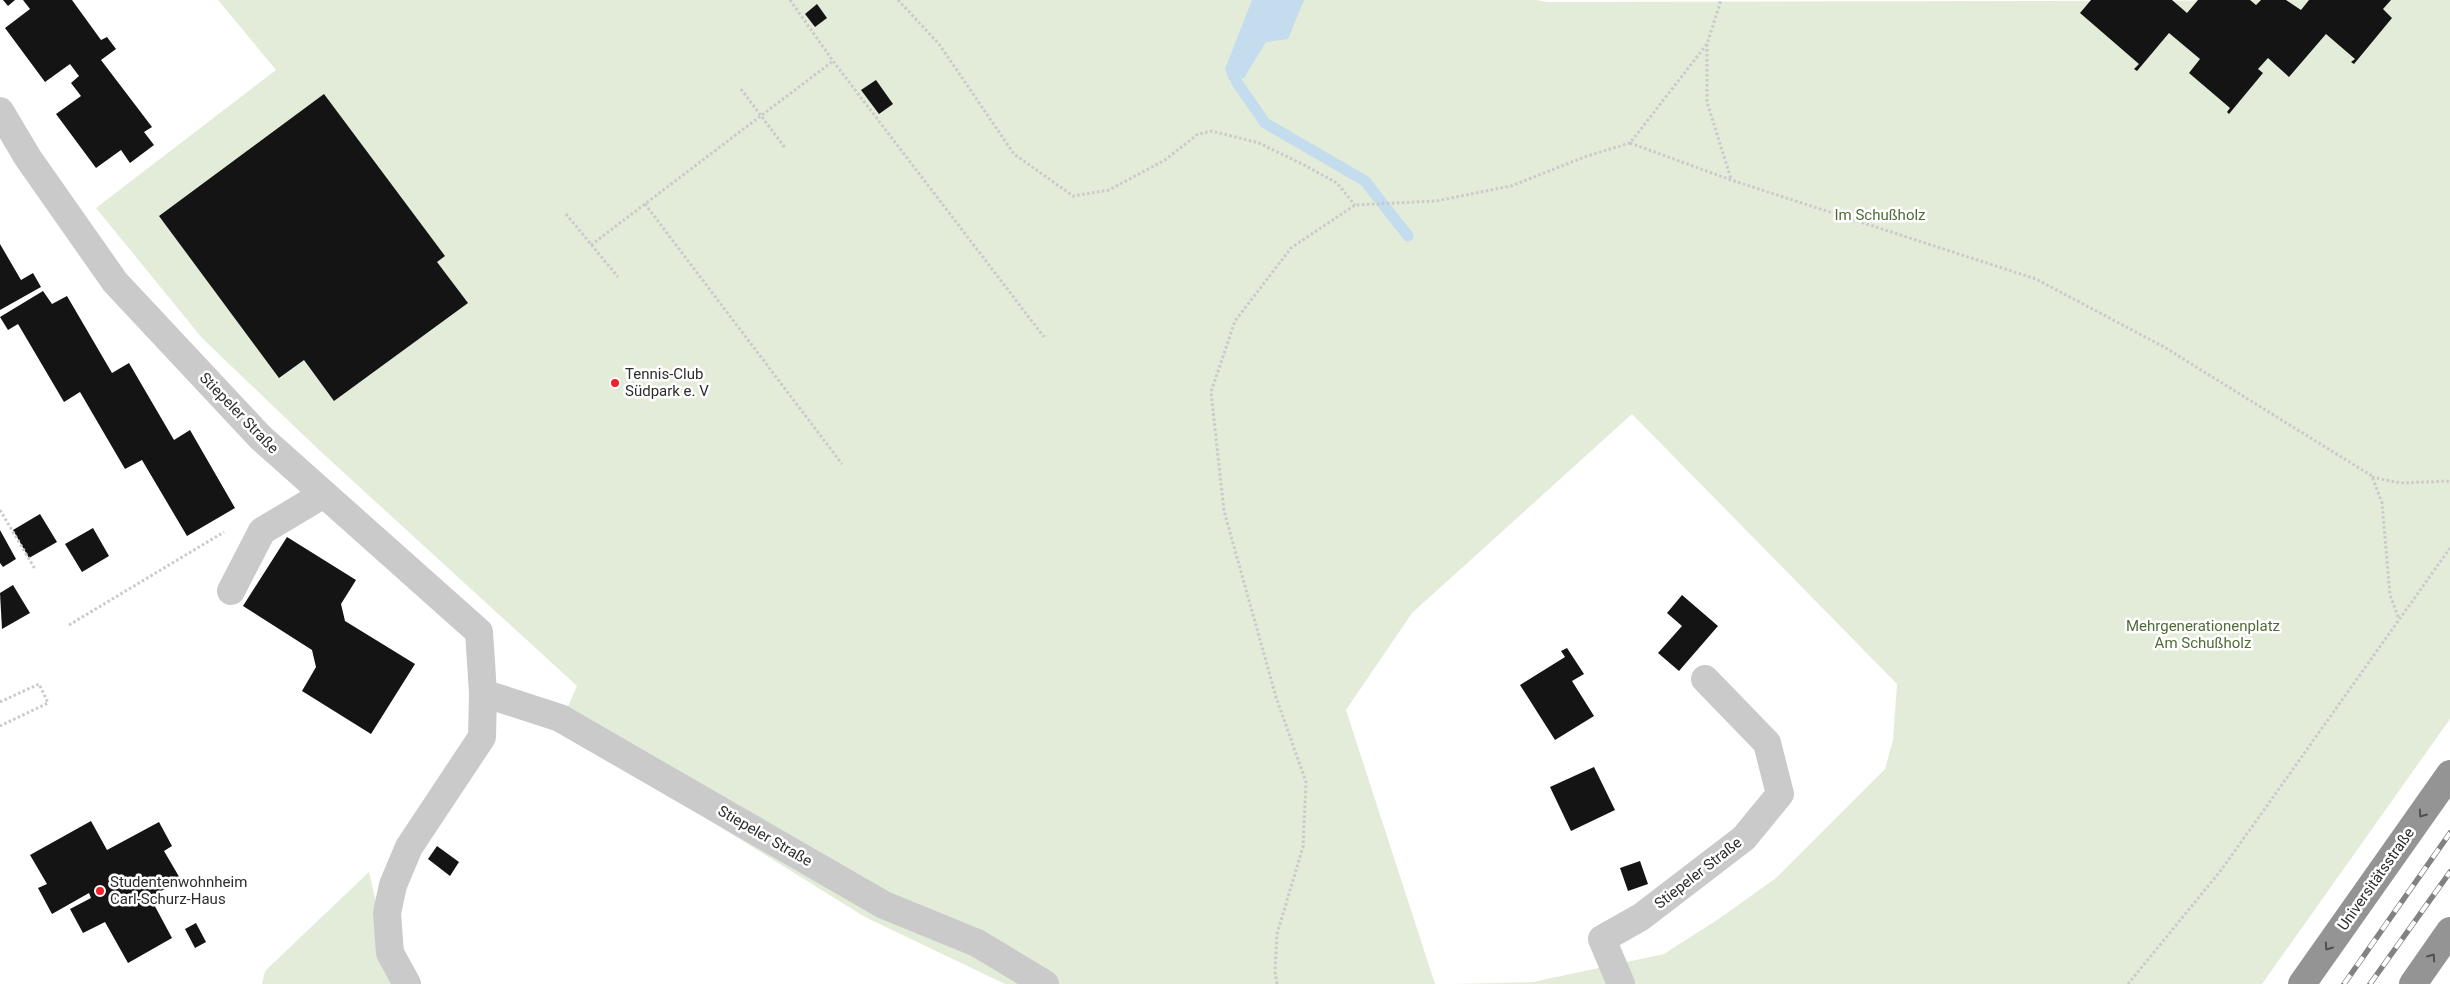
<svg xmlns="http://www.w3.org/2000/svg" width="2450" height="984" viewBox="0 0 2450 984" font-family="Roboto,sans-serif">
	<rect width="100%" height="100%" fill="#fff"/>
	<g fill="#e3ecd9">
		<path d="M218 0H1536L1548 2 2450 0V719L2262 984H1454L1533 982 1664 954 1720 918 1776 878 1885 769 1893 740 1897 684 1632 414 1412 613 1346 710 1435 984H1005L865 917 559 727 577 686 318 449 202 338 96 208 276 70Z"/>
		<path d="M369 872 395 984H262L265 971Z"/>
	</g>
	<path fill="#c3dcee" d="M1252 0H1304L1288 39 1266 42 1244 78 1229 80 1225 69Z"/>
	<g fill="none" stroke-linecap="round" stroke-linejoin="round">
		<path stroke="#c3dcee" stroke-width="11" d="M1236 81 1265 123 1365 181 1408 236"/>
	</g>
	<g fill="#141414">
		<path d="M3 0H15L8 6Z"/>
		<path d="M23 0H72L101 40 107 37 116 49 101 60 152 127 144 132 154 145 130 163 121 150 96 168 56 114 81 96 71 83 79 76 70 64 45 82 5 28 30 9Z"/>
		<path d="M2091 0H2172L2187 13 2198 0H2250L2256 5 2261 0H2286L2301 10 2309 0H2391L2383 9 2392 18 2354 64 2351 62 2355 59 2326 34 2289 77 2268 58 2258 69 2263 73 2229 114 2227 112 2230 108 2189 73 2200 59 2169 33 2137 71 2134 69 2139 64 2080 13Z"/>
		<path d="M817 4 827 18 815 27 805 14Z"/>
		<path d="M876 80 893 104 879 114 861 90Z"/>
		<path d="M324 94 445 256 437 262 468 303 334 401 304 360 279 378 159 216Z"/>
		<path d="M0 244 21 280 33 273 41 287 0 310Z"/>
		<path d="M43 291 52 304 67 296 112 373 129 363 174 440 190 430 235 508 187 536 142 460 125 469 80 392 64 402 18 324 8 330 0 317Z"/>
		<path d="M40 514 57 542 29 558 13 530Z"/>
		<path d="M93 528 109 556 82 572 65 544Z"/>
		<path d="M0 530 16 559 3 567 0 563Z"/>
		<path d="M287 537 356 580 341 604 345 621 415 664 371 734 302 691 316 667 312 650 243 606Z"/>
		<path d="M13 585 30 613 2 629 0 593Z"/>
		<path d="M1682 595 1718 626 1679 671 1658 653 1682 626 1667 613Z"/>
		<path d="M1567 648 1584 674 1572 681 1594 716 1555 740 1520 685 1565 657 1561 651Z"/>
		<path d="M1594 767 1615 810 1571 831 1550 787Z"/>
		<path d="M91 821 107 850 159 822 172 846 164 851 181 880 150 897 172 938 128 963 105 922 83 933 70 909 91 898 89 893 52 914 38 888 47 884 30 855Z"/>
		<path d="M437 846 459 862 450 876 428 859Z"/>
		<path d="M1640 861 1648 884 1628 891 1620 868Z"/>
		<path d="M196 923 206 942 195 948 185 929Z"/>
	</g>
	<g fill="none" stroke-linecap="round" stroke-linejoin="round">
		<g stroke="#cacaca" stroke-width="3" stroke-dasharray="2.5 2.5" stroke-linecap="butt">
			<path d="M790 0 833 61 1044 337"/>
			<path d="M898 0 939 44 1014 154 1073 196 1109 190 1165 160 1198 134 1212 131 1259 143 1304 165 1337 183 1355 205"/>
			<path d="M1707 44V102L1731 179"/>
			<path d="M741 89 786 149"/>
			<path d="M1630 143 1731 180 2036 279 2164 347 2372 476 2382 503 2390 595 2399 619"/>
			<path d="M645 204 842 464"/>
			<path d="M566 214 618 277"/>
			<path d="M591 245 833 61"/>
			<path d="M2372 477 2400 483 2450 481"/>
			<path d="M0 510 35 569"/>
			<path d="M69 625 224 532"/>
			<path d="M0 702 39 684 48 703 0 726"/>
			<path d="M1277 984 1275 972 1277 934 1303 847 1306 782 1276 697 1224 511 1211 392 1235 321 1291 248 1355 205 1436 201 1511 186 1587 156 1630 143 1707 44 1721 0"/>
			<path d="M2128 984 2222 869 2450 548"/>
		</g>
		<g stroke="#cacaca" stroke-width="28">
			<path d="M0 111 28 158 115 282 260 437 479 632 483 693 560 718 884 905 977 943 1045 984"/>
			<path d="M231 591 262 531 324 494"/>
			<path d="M407 984 390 953 387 913 393 885 409 847 482 737 483 693"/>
			<path d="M1621 984 1602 939 1641 917 1744 838 1780 794 1767 743 1705 679"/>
		</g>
		<g stroke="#949494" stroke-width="28">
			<path d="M2302 984 2450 774"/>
			<path d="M2413 984 2450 931"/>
		</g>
		<g stroke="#828282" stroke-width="5.5">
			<g id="rail">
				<path d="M2344 984 2450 833"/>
				<path d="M2370 984 2450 872"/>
			</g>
		</g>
		<use href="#rail" stroke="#fff" stroke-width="4" stroke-dasharray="11" stroke-linecap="butt"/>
	</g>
	<defs><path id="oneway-chevron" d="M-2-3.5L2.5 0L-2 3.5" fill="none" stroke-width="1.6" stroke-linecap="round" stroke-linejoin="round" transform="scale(1.25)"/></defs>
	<g stroke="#515151">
		<use href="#oneway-chevron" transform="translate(2422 814) rotate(125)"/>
		<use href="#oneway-chevron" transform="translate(2328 947) rotate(125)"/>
		<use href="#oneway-chevron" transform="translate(2432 957) rotate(-55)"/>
	</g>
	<g fill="#f41f2a" stroke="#fff" stroke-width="2">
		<circle cx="615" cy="383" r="5"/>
		<circle cx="100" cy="891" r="5"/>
	</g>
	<g text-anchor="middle" stroke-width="5" stroke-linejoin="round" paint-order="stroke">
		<g font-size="15" fill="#4f6c37" stroke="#fff">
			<text x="1880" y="220">Im Schußholz</text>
			<text x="2203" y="631">Mehrgenerationenplatz<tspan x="2203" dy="17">Am Schußholz</tspan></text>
		</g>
		<g font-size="15" fill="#2d2d2d" stroke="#fff" text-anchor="start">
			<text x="625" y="379">Tennis-Club<tspan x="625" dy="17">Südpark e. V</tspan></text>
			<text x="110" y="887">Studentenwohnheim<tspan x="110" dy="17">Carl-Schurz-Haus</tspan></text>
		</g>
		<g font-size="15" fill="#2d2d2d" stroke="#fff">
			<text transform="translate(239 413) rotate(46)" y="5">Stiepeler Straße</text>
			<text transform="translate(765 836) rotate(30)" y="5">Stiepeler Straße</text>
			<text transform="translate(1698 873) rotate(-38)" y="5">Stiepeler Straße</text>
			<text transform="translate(2376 879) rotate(-55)" y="5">Universitätsstraße</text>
		</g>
	</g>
</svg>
